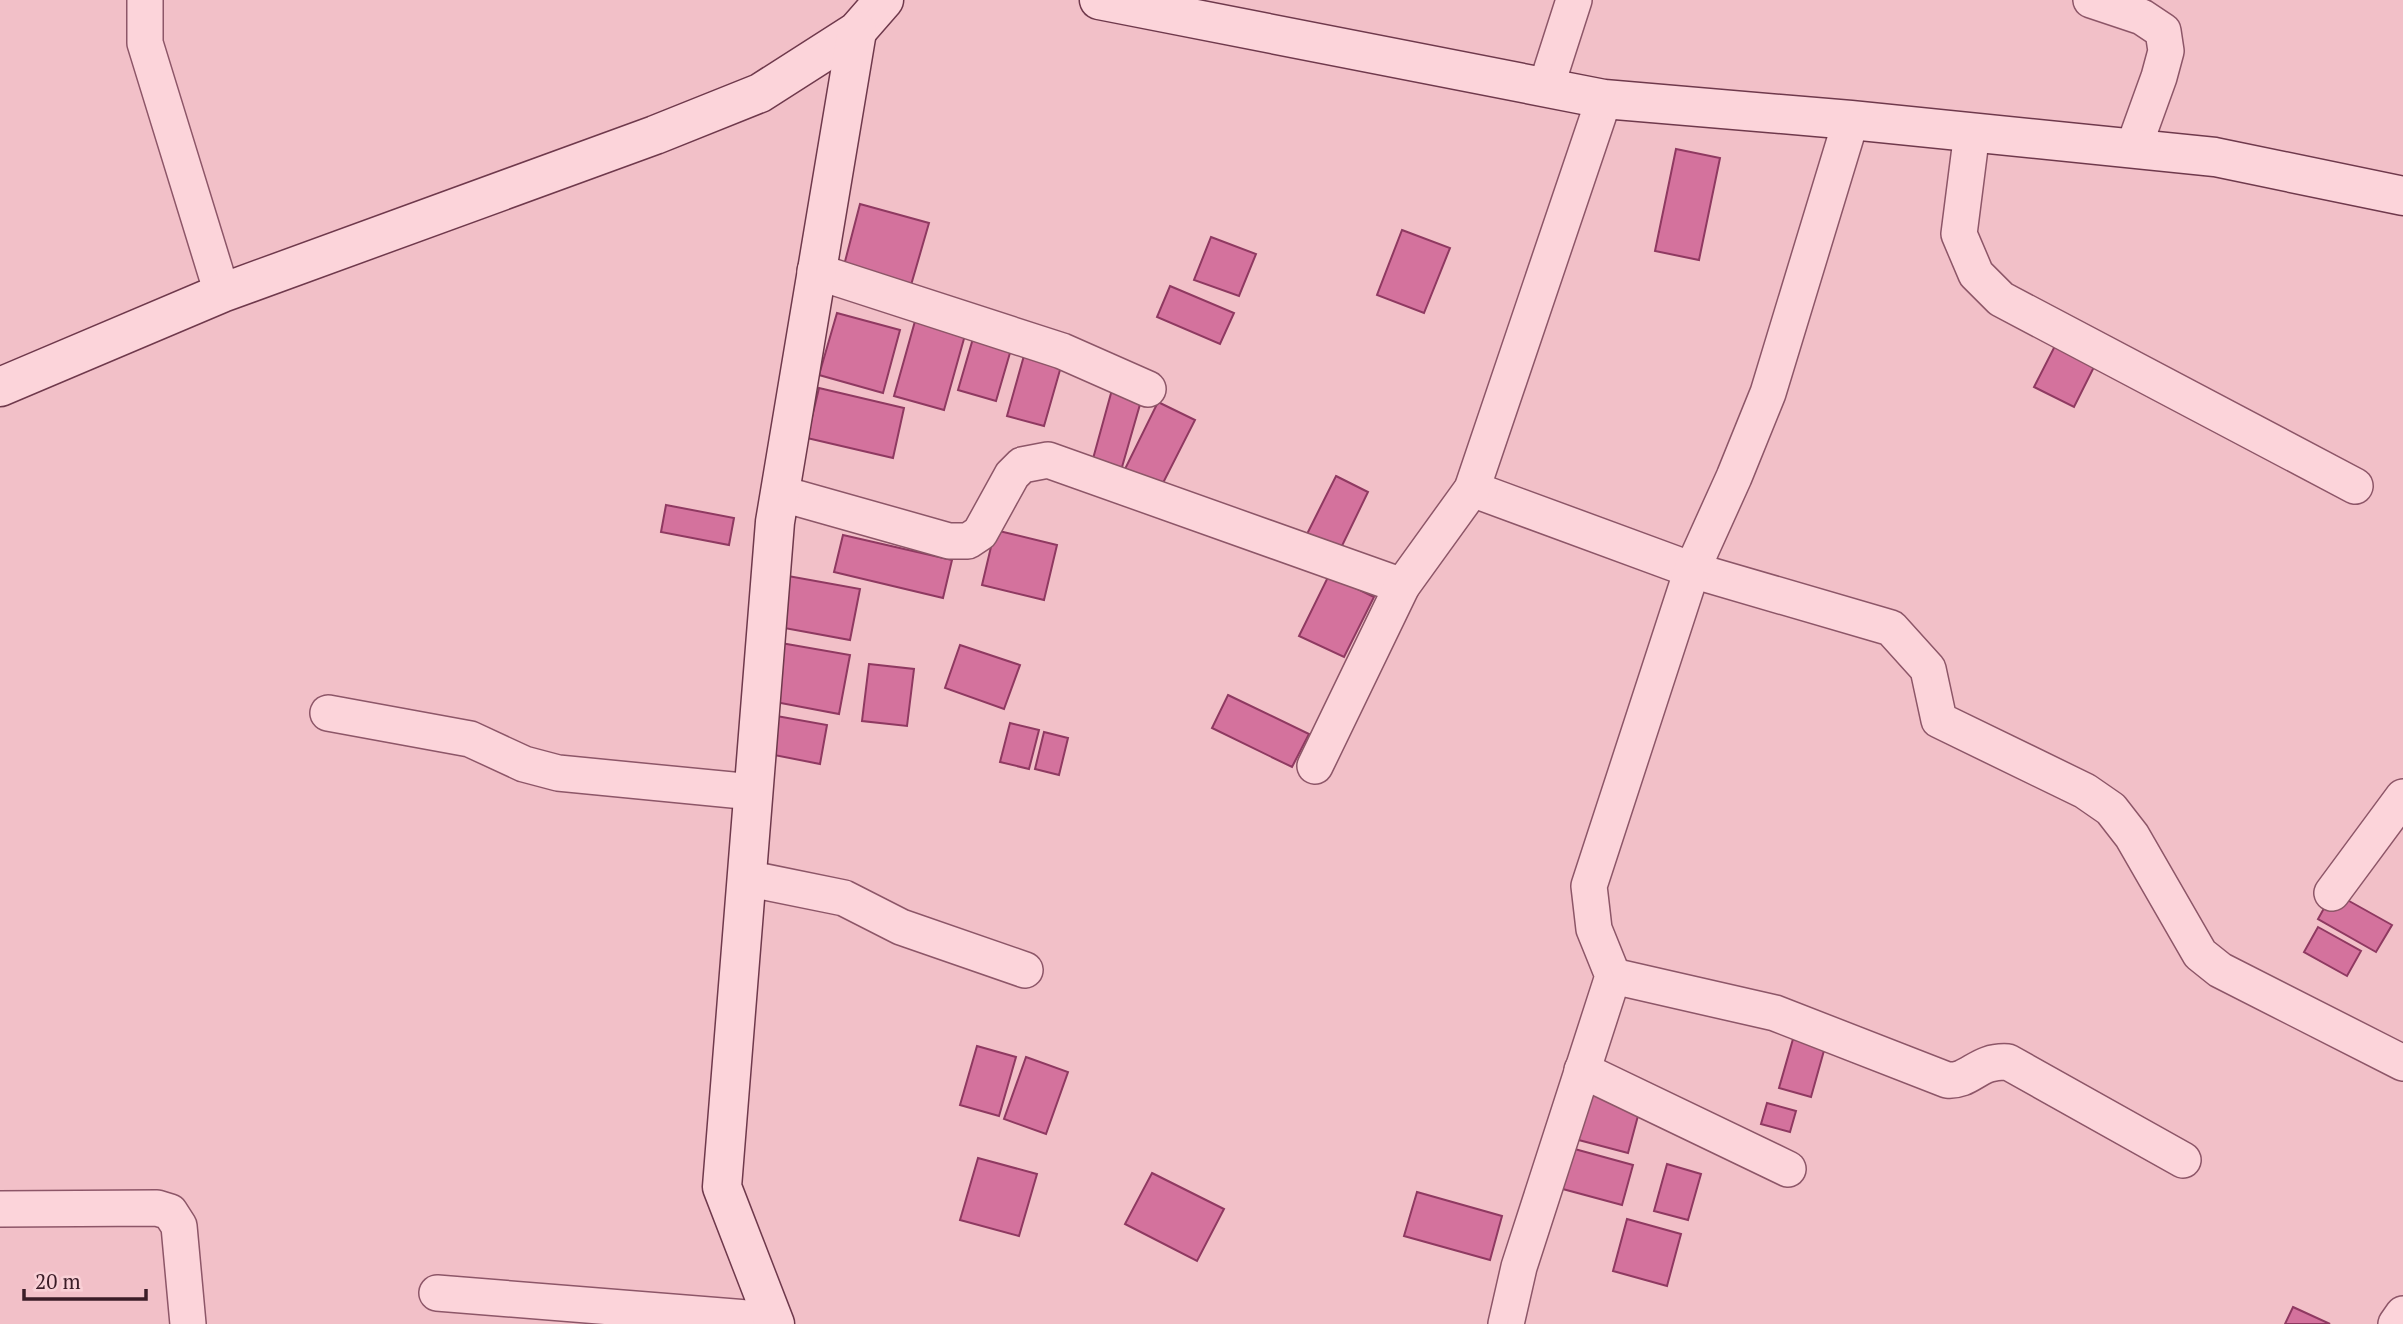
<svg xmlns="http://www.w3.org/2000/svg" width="2403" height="1324" viewBox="0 0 2403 1324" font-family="'PT Serif',serif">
	<rect width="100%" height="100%" fill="#f2c0c8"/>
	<g fill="#d4729d" stroke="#8f3961" stroke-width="2">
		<path d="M1676 149 1720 158 1699 260 1655 251Z"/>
		<path d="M860 204 929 223 909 292 842 273Z"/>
		<path d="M1402 230 1450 248 1424 313 1377 295Z"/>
		<path d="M1211 237 1256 254 1239 296 1194 280Z"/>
		<path d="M1170 286 1234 313 1220 344 1157 317Z"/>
		<path d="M837 313 900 330 883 393 819 375Z"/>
		<path d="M917 314 967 328 944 410 894 396Z"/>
		<path d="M974 335 1012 346 996 401 958 390Z"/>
		<path d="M2059 338 2099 357 2074 407 2034 387Z"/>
		<path d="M1025 352 1062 363 1044 426 1007 416Z"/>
		<path d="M1113 386 1143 394 1120 474 1091 466Z"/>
		<path d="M819 388 904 408 893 458 807 438Z"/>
		<path d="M1158 402 1195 420 1161 487 1125 469Z"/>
		<path d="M1336 476 1368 492 1340 550 1307 534Z"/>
		<path d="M666 505 734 518 729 545 661 532Z"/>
		<path d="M995 530 1057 545 1044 600 982 585Z"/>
		<path d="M843 535 952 560 943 598 834 572Z"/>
		<path d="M777 574 860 589 850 640 768 625Z"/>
		<path d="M1329 575 1374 597 1344 657 1299 636Z"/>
		<path d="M781 643 850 655 839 714 770 701Z"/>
		<path d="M960 645 1020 665 1004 709 945 688Z"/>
		<path d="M869 664 914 669 907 726 862 721Z"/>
		<path d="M1228 695 1309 734 1292 767 1212 728Z"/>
		<path d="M771 715 827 725 820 764 764 753Z"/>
		<path d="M1010 723 1039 730 1029 769 1000 762Z"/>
		<path d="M1044 732 1068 738 1059 775 1035 769Z"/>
		<path d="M2333 892 2392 925 2376 952 2318 919Z"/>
		<path d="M2318 927 2361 951 2347 976 2304 952Z"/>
		<path d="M1793 1039 1825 1047 1811 1097 1779 1088Z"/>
		<path d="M977 1046 1016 1057 999 1116 960 1105Z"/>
		<path d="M1026 1057 1068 1072 1046 1134 1004 1119Z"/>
		<path d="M1586 1086 1642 1101 1628 1153 1571 1138Z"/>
		<path d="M1767 1103 1796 1111 1790 1132 1761 1124Z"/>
		<path d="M1571 1148 1633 1165 1622 1205 1559 1188Z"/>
		<path d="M978 1158 1037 1174 1019 1236 960 1220Z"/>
		<path d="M1667 1164 1701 1174 1688 1220 1654 1211Z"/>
		<path d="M1152 1173 1224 1209 1197 1261 1125 1224Z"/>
		<path d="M1417 1192 1502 1216 1490 1260 1404 1236Z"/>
		<path d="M1627 1219 1681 1234 1667 1286 1613 1271Z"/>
		<path d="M2293 1307 2330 1324H2285Z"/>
	</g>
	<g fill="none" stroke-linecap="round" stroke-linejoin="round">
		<g stroke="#8d5668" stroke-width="38">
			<g id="street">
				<path d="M145 0V43L222 293"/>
				<path d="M2091 0 2142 17 2163 31 2166 51 2159 77 2133 149"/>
				<path d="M1546 87 1574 0"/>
				<path d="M1972 132 1959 234 1976 274 2001 299 2355 486"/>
				<path d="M815 271 1062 351 1148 389"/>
				<path d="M1472 489 1692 570 1891 628 1928 669 1939 720 2085 791 2111 809 2132 836 2200 954 2220 970 2403 1063"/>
				<path d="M779 493 949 541H968L980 533 1012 475 1022 465 1048 460 1402 586"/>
				<path d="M328 713 470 739 524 764 558 773 753 792"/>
				<path d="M1315 766 1402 586 1472 489 1604 99"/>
				<path d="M746 878 844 898 901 927 1025 970"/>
				<path d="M2332 893 2403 797"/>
				<path d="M1613 976 1775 1013 1947 1080C1971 1082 1977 1060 2008 1062L2183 1160"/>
				<path d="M1582 1070 1788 1169"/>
				<path d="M0 1209 157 1208 170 1212 179 1226 188 1324"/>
				<path d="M437 1293 773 1320"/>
				<path d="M1506 1324 1519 1267 1613 976 1594 929 1589 886 1692 570 1734 477 1768 393 1851 120"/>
				<path d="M2396 1324 2403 1314"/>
			</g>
		</g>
		<g stroke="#6f394c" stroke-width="41">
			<g id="secondary">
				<path d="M1099 0 1604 99 1851 120 2215 157 2403 196"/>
				<path d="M0 387 222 293 655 135 760 93 857 31 884 0"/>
				<path d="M775 1324 722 1187 775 522 857 31"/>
			</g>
		</g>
		<use href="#street" stroke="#fcd4da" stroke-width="35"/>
		<use href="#secondary" stroke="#fcd4da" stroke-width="38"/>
	</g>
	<path d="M24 1289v10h122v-10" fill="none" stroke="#3b1c27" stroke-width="3.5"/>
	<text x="35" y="1289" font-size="21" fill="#3b1c27" stroke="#f9d0d6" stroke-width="5" paint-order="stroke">20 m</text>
</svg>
